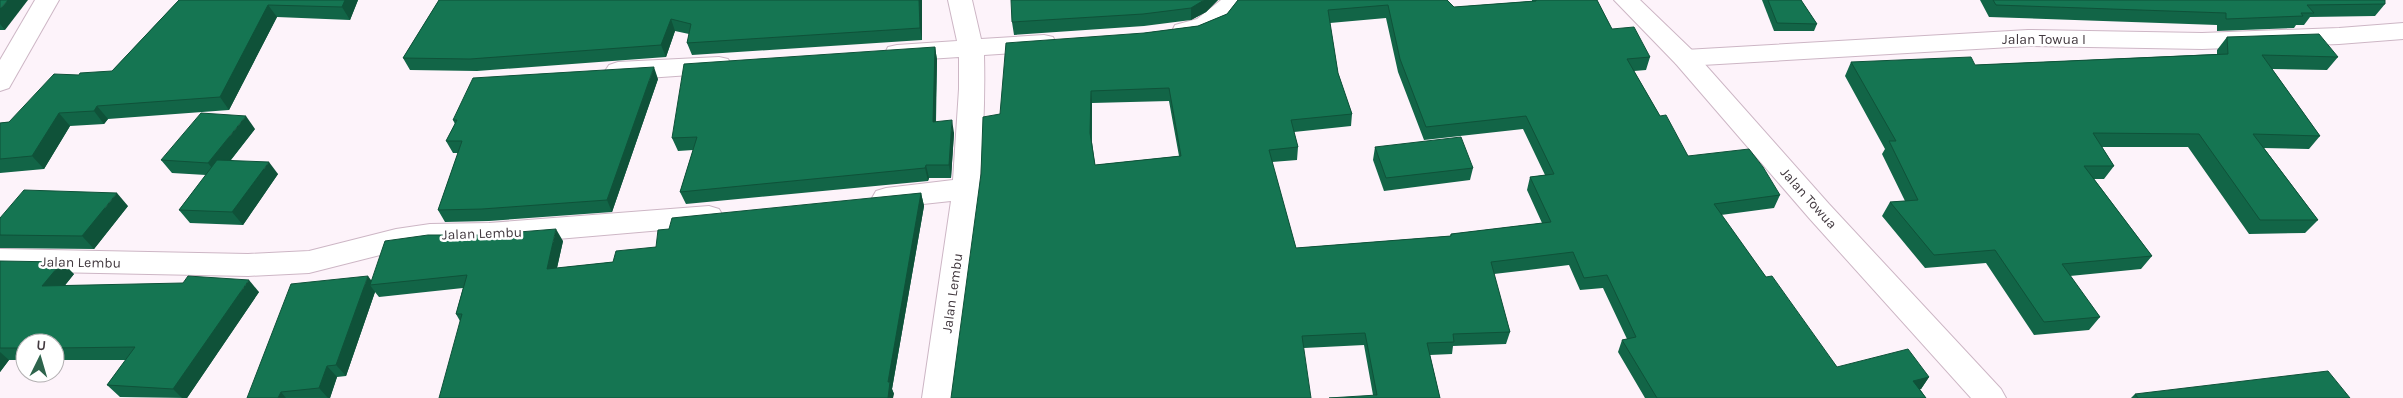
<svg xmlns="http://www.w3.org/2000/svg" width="2403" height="398" viewBox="0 0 2403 398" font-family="Karla,sans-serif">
	<rect width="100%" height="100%" fill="#fdf3fa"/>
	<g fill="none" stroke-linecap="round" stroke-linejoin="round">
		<g stroke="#cdb6c5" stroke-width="2">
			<g id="minor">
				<path d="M35 0H59L9 88 0 91V60Z"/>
				<path d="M948 0H972L981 39 1044 35 1053 37 1056 43 1053 49 1044 51 984 55C987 170 968 284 954 398H922L951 201 886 208 876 205 872 198 876 191 886 188 953 180 959 89V57L897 61 888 59 885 53 888 47 897 45 957 41Z"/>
				<path d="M1221 0H1246C1232 22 1203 44 1175 37L1172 31 1175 25 1197 19Z"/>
				<path d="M2403 23V39L2339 44 2202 49 2028 46 1685 66 1676 64 1673 58 1676 52 1685 50 2028 30 2202 33 2339 28Z"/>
				<path d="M719 57 728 59 732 65 728 71 719 73 618 80 609 77 605 71 609 65 618 62Z"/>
				<path d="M709 206 719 209 723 216 719 223 709 226 489 245 430 246 396 251 309 273 248 276 0 271V249L248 254 309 251 396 229 430 224 489 223Z"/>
			</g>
		</g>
		<g stroke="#cdb6c5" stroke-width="2">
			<path id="major" d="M1614 0H1640L1694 52 1829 204 2001 389 2006 398H1971L1809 218 1676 64Z"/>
		</g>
		<use href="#minor" fill="#fff" fill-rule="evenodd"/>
		<use href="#major" fill="#fff" fill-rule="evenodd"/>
	</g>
	<g fill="#126547" fill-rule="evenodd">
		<path d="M0 0 5 30H0Z"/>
		<path d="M179 0H358L350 20 277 17 229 110 108 119 104 124 70 126 44 169 0 173V123L9 122 112 71Z"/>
		<path d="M439 0H922V40L692 55 687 43 689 34 675 31 666 57 477 71 410 70 403 58Z"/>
		<path d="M1218 0 1206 12 1191 20 1144 26 1014 35 1012 22Z"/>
		<path d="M1238 0 1454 7 1532 1V0H1597L1612 29 1650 57 1646 70 1634 71 1660 116 1688 156 1780 195 1774 208 1721 215 1766 277 1837 367 1929 377 1921 389H1920L1926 398H1645L1618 352 1622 340 1627 339 1603 288 1580 290 1569 265 1494 274 1510 332 1506 344 1453 346 1452 354 1430 355 1440 398 1373 395 1364 345 1304 348 1000 114 1144 33 1198 26 1227 14ZM1386 18 1398 72 1424 140 1523 129 1545 175 1530 177 1527 190 1542 223 1451 234 1450 236 1296 248 1272 162 1297 160 1298 147 1294 132 1351 126 1352 114 1338 73 1330 23ZM1169 101 1179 156 1095 165 1092 142V103Z"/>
		<path d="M1762 0H1801L1817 24 1814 31H1774Z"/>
		<path d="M1980 0H2385V4L2375 16 2310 17 2304 25H2296L2294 28 2217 31V25L1989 17Z"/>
		<path d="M2227 37 2338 57 2327 70 2272 69 2320 136 2309 149 2264 148 2318 220 2305 233 2249 234 2188 147H2102L2114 166 2104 179H2094L2152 256 2141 269 2070 276 2100 317 2089 330 2034 335 1986 263 1925 268 1882 216 1890 202 1905 201 1882 154 1885 149 1845 76 1851 62 1975 65 2217 54V50Z"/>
		<path d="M935 47 937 60 936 122 954 133 951 178H929L928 181 686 204 680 192 693 150 678 151 672 138Z"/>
		<path d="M658 79 612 212 489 221 445 222 438 210 458 153H453L446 141 455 124 453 120Z"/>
		<path d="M255 129 231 160 278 174 243 225 190 223 179 210 206 175 172 173 161 160Z"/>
		<path d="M1375 147 1473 168 1470 180 1384 191 1373 160Z"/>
		<path d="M921 193 924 206 892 389 894 394 460 321 456 314 463 288 379 297 375 292 346 376 337 377 330 398H247L371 280 563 241 557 268 613 262 656 247Z"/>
		<path d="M128 206 94 249 0 248V218Z"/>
		<path d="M0 261 74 274 65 285 259 292 187 398 120 397 107 385 126 360H55V343H25V360H9L0 372Z"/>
		<path d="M2135 394 2350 398H2131Z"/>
	</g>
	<g fill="#0f5239">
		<path d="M8 0H28L5 30 0 24V9Z"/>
		<path d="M345 0H358L350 20 342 7Z"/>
		<path d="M919 0H922V40L920 28Z"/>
		<path d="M1204 0H1218L1206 12 1191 20V8Z"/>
		<path d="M268 5 277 17 229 110 220 97Z"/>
		<path d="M671 19 675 31 666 57 661 45Z"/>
		<path d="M935 47 937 60 935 135 933 122Z"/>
		<path d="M654 67 658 79 612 212 607 200Z"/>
		<path d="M1091 91 1092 103 1091 146 1090 133Z"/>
		<path d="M97 106 108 119 104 124 94 111Z"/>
		<path d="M59 113 70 126 44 169 32 156Z"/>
		<path d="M246 116 255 129 218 176 208 163Z"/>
		<path d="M952 120 954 133 951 178 949 165Z"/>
		<path d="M269 162 278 174 243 225 232 212Z"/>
		<path d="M926 165 929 178 928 181 925 168Z"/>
		<path d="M117 193 128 206 94 249 82 236Z"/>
		<path d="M921 193 924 206 892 389 894 394 893 398H888V382Z"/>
		<path d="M556 229 563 241 554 281 547 269Z"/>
		<path d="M62 262 74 274 55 298 42 286Z"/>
		<path d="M368 276 374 284 370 285 375 292 346 376 336 365Z"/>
		<path d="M249 280 259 292 187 398H182L173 389Z"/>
		<path d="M0 352 9 360 0 372Z"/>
		<path d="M327 366 337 377 330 398H328L319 388Z"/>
		<path d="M1929 377 1921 389 1905 393 1913 381Z"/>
		<path d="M281 392 286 398H278Z"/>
	</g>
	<g fill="#157552" stroke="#0f5239" fill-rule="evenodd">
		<path d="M0 0H8L0 9Z"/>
		<path d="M179 0H345L342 7 268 5 220 97 97 106 94 111 59 113 32 156 0 159V123L9 122 54 74 79 75 80 73 112 71Z"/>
		<path d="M439 0H919L920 28 687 43 691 24 671 19 661 45 470 59 403 58Z"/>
		<path d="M1011 0H1204L1191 8 1143 14 1012 22Z"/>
		<path d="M1238 0H1447L1454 7 1536 1V0H1597L1612 29 1634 27 1650 57 1627 59 1660 116 1666 115 1688 156 1749 149 1763 167 1780 195 1714 204 1766 277 1772 276 1837 367 1908 349 1929 377 1913 381 1926 398H1657L1622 340 1636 337 1607 275 1584 278 1573 252 1491 262 1510 332 1453 334 1454 342 1427 343 1440 398H1329L1377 395 1365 333 1302 336 1311 398H951L981 174 983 117 1000 114 1006 43 1144 33 1198 26 1227 14ZM1388 5 1400 59 1426 127 1526 116 1554 174 1530 177 1551 222 1451 234V236L1296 248 1269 150 1298 147 1291 120 1352 114 1338 73 1328 10ZM1169 88 1181 156 1095 165 1090 133 1091 91Z"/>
		<path d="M1768 0H1801L1817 24 1777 23Z"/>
		<path d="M1993 0H2385V4L2307 5 2314 13H2301L2303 16 2226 19V13L1996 5Z"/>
		<path d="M2319 34 2338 57 2262 55 2320 136 2253 134 2318 220H2260L2199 134 2093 133 2114 166H2084L2152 256 2062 264 2100 317 2044 322 1995 250 1934 255 1890 202 1918 200 1889 141H1896L1851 62 1971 57 1975 65 2228 54 2227 37Z"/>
		<path d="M935 47 933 122 952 120 949 165H926L925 168 680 192 697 137 672 138 684 64Z"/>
		<path d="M654 67 607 200 482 209 438 210 462 141H446L457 120H453L473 78Z"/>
		<path d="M201 113 246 116 208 163 161 160Z"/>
		<path d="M1461 137 1473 168 1386 178 1375 147Z"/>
		<path d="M217 160 269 162 232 212 179 210Z"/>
		<path d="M24 190 117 193 82 236 0 235V218Z"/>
		<path d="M921 193 888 382H890L888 398H439L462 314H456L467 275 370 285 385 241 428 235H482L556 229 547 269 613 262 616 251 656 247 658 230 669 229 672 218Z"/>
		<path d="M0 261 62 262 42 286 183 283 188 276 249 280 173 389 107 385 135 347 55 348V343H25V348H0Z"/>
		<path d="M368 276 336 365 327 366 319 388 281 392 278 398H247L291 284Z"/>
		<path d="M2328 371 2350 398H2138L2135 394Z"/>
	</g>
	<g text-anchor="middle" stroke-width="5" stroke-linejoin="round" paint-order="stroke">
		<g font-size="14" fill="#42393f" stroke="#fff">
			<text x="2044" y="44">Jalan Towua I</text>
			<text transform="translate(1809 198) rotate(48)" y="5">Jalan Towua</text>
			<text transform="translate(482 233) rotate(-2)" y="5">Jalan Lembu</text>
			<text transform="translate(81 262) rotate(1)" y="5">Jalan Lembu</text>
			<text transform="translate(952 293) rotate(-82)" y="5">Jalan Lembu</text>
		</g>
	</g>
	<g transform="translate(40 358) rotate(5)"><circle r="24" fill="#ffffff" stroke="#b3b0b2"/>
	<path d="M0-4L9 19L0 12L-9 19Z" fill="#2d644c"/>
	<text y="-8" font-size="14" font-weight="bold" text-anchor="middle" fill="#42393f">U</text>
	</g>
</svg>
